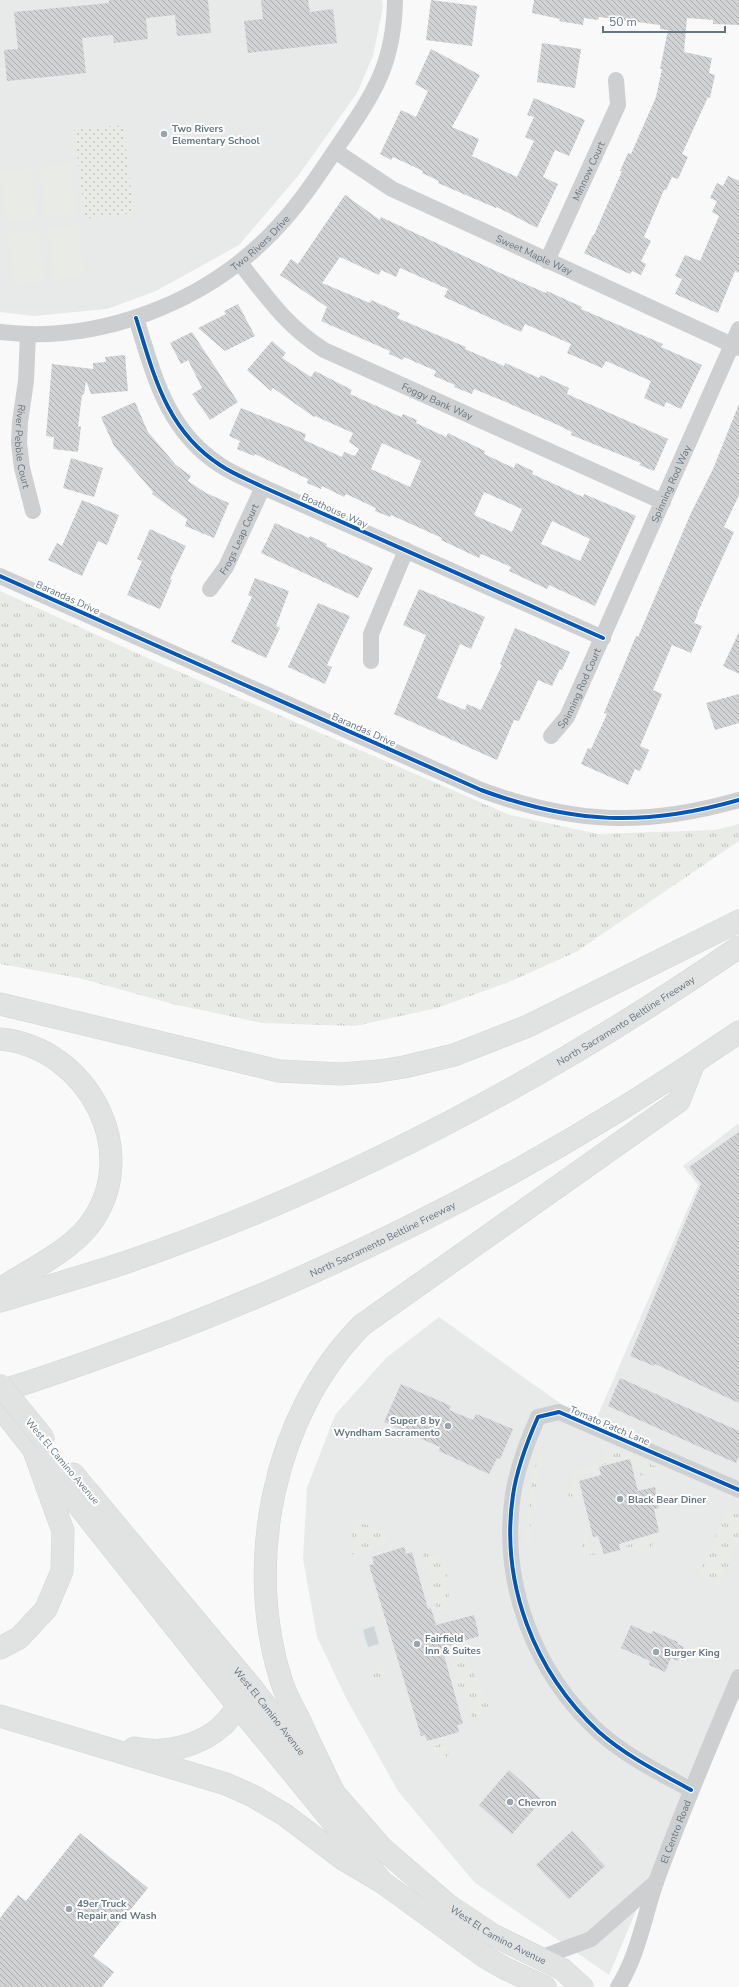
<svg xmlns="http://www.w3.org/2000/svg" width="739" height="1987" viewBox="0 0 739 1987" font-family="'Nunito Sans',sans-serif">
	<defs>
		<pattern id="grass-tufts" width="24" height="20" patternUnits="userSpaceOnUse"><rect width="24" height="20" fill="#e8ebe6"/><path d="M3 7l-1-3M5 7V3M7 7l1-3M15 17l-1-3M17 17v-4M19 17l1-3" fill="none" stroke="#c0c3c0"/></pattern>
		<pattern id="park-dots" width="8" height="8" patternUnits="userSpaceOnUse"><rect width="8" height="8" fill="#e8ebe6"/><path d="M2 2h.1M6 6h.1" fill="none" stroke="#c0c3c0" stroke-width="1.8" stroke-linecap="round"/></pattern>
		<pattern id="building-back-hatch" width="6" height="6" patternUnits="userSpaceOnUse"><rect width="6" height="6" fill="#d0d2d3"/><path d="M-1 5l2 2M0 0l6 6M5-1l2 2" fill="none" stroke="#acafb1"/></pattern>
	</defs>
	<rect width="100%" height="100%" fill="#f9f9f9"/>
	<g fill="#e8e9e9">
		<path d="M0 0H382L383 7 373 56 357 93 298 176 239 245 156 291 107 309 34 316 0 312Z"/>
		<path d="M739 1123V1667L609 1975 474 1882 398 1791 346 1698 317 1637 303 1559 307 1488 335 1415 386 1358 439 1317 571 1411 595 1422 698 1185 683 1166Z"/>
	</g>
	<g fill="url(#grass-tufts)">
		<path d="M0 591 152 660 510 815 598 834 715 830 739 824V841L576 952 509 982 437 1008 355 1026 262 1023 173 1004 79 978 0 964Z"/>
		<path d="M609 1446 662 1469 640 1476 637 1464H633L631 1458 598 1466 599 1473 595 1474 591 1472 577 1476 575 1480 579 1498 568 1496 572 1476 576 1471 589 1467 602 1457Z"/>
		<path d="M538 1457 543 1459 531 1508 530 1546 525 1547C526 1516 529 1487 538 1457Z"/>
		<path d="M727 1510 739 1515V1543L720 1585 698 1575Z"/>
		<path d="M353 1519 386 1533V1545L351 1555Z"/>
		<path d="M584 1533 586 1534 597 1555H583L582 1535Z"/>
		<path d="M658 1534 649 1552 643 1554 625 1546Z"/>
		<path d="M423 1549 445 1559 450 1606 448 1613 435 1606 429 1587 431 1582 422 1553Z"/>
		<path d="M459 1649 466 1658 488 1703V1706L473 1723 464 1690 459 1688 452 1664Z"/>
		<path d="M382 1664 388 1676 376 1680 369 1668Z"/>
		<path d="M442 1743 449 1748 446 1751 449 1754 442 1761 432 1748Z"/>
	</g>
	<path fill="url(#park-dots)" d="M123 125 134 213 85 219 74 130Z"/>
	<g fill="#e8ebe6">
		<path d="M71 163 77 214 46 218 40 167Z"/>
		<path d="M31 168 37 219 6 223 0 172Z"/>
		<path d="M79 224 85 276 54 280 48 228Z"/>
		<path d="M39 229 45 281 14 285 8 233Z"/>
	</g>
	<path fill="#ced6d9" d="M374 1626 379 1644 368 1647 363 1630Z"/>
	<g fill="url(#building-back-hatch)" fill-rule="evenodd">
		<path d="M109 0H208L211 33 177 36 175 15 146 18 148 39 114 43 113 35 82 38 86 73 7 81 4 50 18 49 14 12 109 3Z"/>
		<path d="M261 0H308L310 12 333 9 337 43 248 53 244 21 263 19Z"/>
		<path d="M431 0 477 6 472 46 426 40Z"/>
		<path d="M534 0H739V25L713 24V20L687 18 684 52 712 58 709 73 715 75 710 98 708 97 682 154 688 157 678 179 672 177 666 190H664L644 237 651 241 641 261 646 264 641 275 632 271 630 274 584 253 593 235H594L622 171H620L628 153 631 154 656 97 662 69H660L668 30 660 29V25L599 17 598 20 584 18 583 25 559 21 560 19 532 13Z"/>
		<path d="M542 43 581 49 575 88 537 82Z"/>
		<path d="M431 49 480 75 452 127 479 139 472 156 517 177 534 141 525 137 534 117 527 115 534 98 585 120 569 156 555 150 543 177 558 184 537 228 497 207 496 208 438 183 439 181 422 173 423 171 393 157 391 160 380 154 401 110 416 117 428 91 415 84Z"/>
		<path d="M728 176 739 181V273L735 271 718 313 675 294 682 279 675 276 685 255 700 261 719 216 712 212 717 201 710 198 717 183 723 186Z"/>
		<path d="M345 195 380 220 381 217 498 272 546 293 547 291 582 307 581 309 663 344 661 347 702 365 681 409 666 402 664 407 644 398 651 381 606 361 602 368 567 353 571 344 525 324 521 332 486 316 444 297 448 289 400 268 396 277 381 270 379 275 340 257 322 283 370 303 371 300 400 313 397 318 466 347 465 349 504 366 505 363 539 378 541 375 569 388 567 394 668 439 654 471 639 465 641 463 571 435 572 432 558 425 506 402 474 389 472 394 454 387 455 385 434 376 436 371 404 357 403 360 389 354 390 351 321 321 327 307 280 275 291 259 298 264Z"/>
		<path d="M238 304 255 336 225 351 198 328 226 314 224 311Z"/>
		<path d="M192 332 238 402 210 420 192 394 202 388 188 360 181 364 170 343Z"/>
		<path d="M272 341 286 353 282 358 311 377 315 371 352 390 350 394 401 417 403 414 417 420 416 423 446 437 448 433 485 451 484 454 514 468 516 463 533 471 532 474 583 497 584 494 636 516 595 606 549 585 547 589 509 571 511 567 481 554 479 558 441 540 442 538 391 515 390 517 375 511 376 508 346 494 344 497 322 486 321 489 307 483 308 479 255 454 254 456 237 449 240 441 229 436 241 408 306 434 304 440 342 457 344 452 355 456 359 449 349 442 353 433 315 416 314 417 273 388 271 391 247 370ZM382 443 421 461 410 487 371 469ZM484 492 522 509 512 532 474 515ZM552 521 590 539 580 561 541 544Z"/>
		<path d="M125 355 128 391 91 394 86 381 84 394 82 395 78 427 81 426 78 452 53 449 54 437 46 436 52 364 93 369V363L106 362 105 357Z"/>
		<path d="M135 402 148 432 176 465 191 476 188 481 206 493 229 503 214 538 185 526 187 519 152 494 153 492 114 446 101 417Z"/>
		<path d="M739 404V495L724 527 734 532 697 614H698L694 623 702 626 691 653 672 645 653 690 662 694 640 746 649 750 640 771 635 769 628 785 581 764 588 748 591 749 607 714 604 713 636 636 638 637 691 513 713 469Z"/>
		<path d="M71 458 103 468 94 497 63 488Z"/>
		<path d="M82 500 119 515 107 545 98 541 82 576 48 560 57 543 62 546Z"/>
		<path d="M275 523 309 538 310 536 327 544 326 546 373 568 358 598 261 553Z"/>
		<path d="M150 529 186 546 170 579 172 580 160 609 127 595 142 561 137 559Z"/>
		<path d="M255 578 289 591 276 626 280 628 266 658 231 642 252 597 248 595Z"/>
		<path d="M419 589 485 617 471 649 460 644 437 698 465 710 467 704 481 710 502 665 500 664 515 628 570 652 562 670 560 669 552 686 538 680 519 721 514 720 497 760 394 714 426 635 403 625Z"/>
		<path d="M318 603 350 616 327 665 332 667 325 684 288 667Z"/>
		<path d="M739 632V674L723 666Z"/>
		<path d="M739 694V723L715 730 706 703Z"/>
		<path d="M739 1132V1403L655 1364 654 1366 630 1356 701 1184 689 1167Z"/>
		<path d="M620 1378 739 1431V1456L736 1463 608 1406Z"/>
		<path d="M401 1384 451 1406 449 1410 473 1420 476 1414 513 1429 500 1459 497 1458 489 1474 439 1451 440 1447 384 1422Z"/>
		<path d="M630 1459 638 1491 655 1487 659 1508 654 1509 659 1532 619 1544 620 1550 604 1554 598 1536 593 1537 579 1481 601 1475 599 1467Z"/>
		<path d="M404 1547 406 1554 412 1552 428 1609 431 1608 436 1625 474 1615 479 1636 442 1648 463 1724 457 1725 459 1732 427 1741 425 1735 421 1736 369 1565 374 1564 372 1557Z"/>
		<path d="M631 1625 651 1634 653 1631 678 1642 677 1644 684 1647 678 1661 671 1658 665 1672 649 1665 650 1661 621 1648Z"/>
		<path d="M509 1770 542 1800 512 1834 479 1805Z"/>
		<path d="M572 1831 605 1866 569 1899 536 1865Z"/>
		<path d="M80 1833 148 1888 93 1956 114 1972 102 1987H0V1918L18 1895 26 1901Z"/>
	</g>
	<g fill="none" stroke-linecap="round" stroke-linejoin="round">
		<g stroke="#d5d6d7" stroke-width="23">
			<g id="secondary">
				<path d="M0 1407 238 1706 382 1882 485 1957 506 1969 545 1987"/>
				<path id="s9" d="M73 1474 252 1688 334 1793 383 1849 448 1905 493 1935 562 1969 582 1987"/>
			</g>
		</g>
		<g stroke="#d5d6d6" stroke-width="23">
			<g id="highway">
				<path d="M0 1004 279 1071 341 1074 379 1071 404 1067 454 1055 528 1026 739 921"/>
				<path d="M0 1039C88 1047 146 1155 87 1228 66 1253 28 1271 0 1289"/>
				<path id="s10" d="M0 1301C42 1288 85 1276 127 1262 344 1187 550 1077 739 947"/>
				<path id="s11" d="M0 1391C58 1374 115 1352 172 1331 372 1254 563 1154 739 1032"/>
				<path d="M0 1648 19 1638 46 1609 62 1571 63 1531 33 1448"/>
				<path d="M0 1716 226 1784 253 1796 285 1815 343 1859 382 1882"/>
				<path d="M134 1748C164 1755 201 1746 223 1725 234 1714 243 1700 252 1688"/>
				<path d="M334 1793C322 1768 310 1744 299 1719 293 1707 286 1696 282 1683 243 1565 273 1414 362 1325L679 1101 694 1063"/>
			</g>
		</g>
		<g stroke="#cecfd0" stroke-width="16">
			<path id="s1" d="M335 151 392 189 739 348"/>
			<path id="s2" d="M547 261 618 105 616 80"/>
			<path id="s3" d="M240 263C267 297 286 326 324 350L663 502"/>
			<path d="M136 318C154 375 166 430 220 465 233 474 249 480 263 487L603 638"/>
			<path id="s4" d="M0 332C97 344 202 304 270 235 296 209 316 179 336 149 372 96 394 67 395 0"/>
			<path id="s5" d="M28 334 26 381 20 422 19 443 22 468 33 511"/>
			<path d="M0 576 481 790C573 824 645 827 739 800"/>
			<path id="s6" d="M210 589 226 567 263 487"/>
			<path d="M371 661V634L406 550"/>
			<path id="s7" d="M551 736 567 717 739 329"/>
			<path d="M691 1790C660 1773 626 1756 599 1732 534 1672 500 1583 513 1495 517 1468 527 1442 538 1417L559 1412 739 1490"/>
			<path d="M540 1958 591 1939 656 1882"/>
			<path id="s8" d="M618 1987C638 1956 644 1917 656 1882 681 1813 710 1745 739 1677"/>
		</g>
		<use href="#secondary" stroke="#e1e2e2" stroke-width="22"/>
		<use href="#highway" stroke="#e1e2e2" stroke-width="22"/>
		<g stroke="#d5d6d7" stroke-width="23" stroke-linecap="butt">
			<path id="secondary-bridge" d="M0 1385 44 1439"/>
		</g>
		<use href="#secondary-bridge" stroke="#e1e2e2" stroke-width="22"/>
		<g stroke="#fff" stroke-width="6">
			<g id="cycleway">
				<path d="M136 318C154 375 166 430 220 465 233 474 249 480 263 487L603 638"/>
				<path d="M0 576 481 790C573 824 645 827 739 800"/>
				<path d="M691 1790C660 1773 626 1756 599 1732 534 1672 500 1583 513 1495 517 1468 527 1442 538 1417L559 1412 739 1490"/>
			</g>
		</g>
		<use href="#cycleway" stroke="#0057b8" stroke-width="4"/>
	</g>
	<g fill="#99a4ac" stroke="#fff" stroke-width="1.5">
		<circle cx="164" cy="134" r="4"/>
		<circle cx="448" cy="1426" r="4"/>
		<circle cx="620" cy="1499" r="4"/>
		<circle cx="417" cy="1644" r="4"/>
		<circle cx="656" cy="1652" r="4"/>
		<circle cx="510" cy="1802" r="4"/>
		<circle cx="69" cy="1909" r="4"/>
	</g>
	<g text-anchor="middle" stroke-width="4" stroke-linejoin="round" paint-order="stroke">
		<g font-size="10" font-weight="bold" fill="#657683" stroke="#fff" text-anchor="start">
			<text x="172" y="132">Two Rivers<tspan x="172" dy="12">Elementary School</tspan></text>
			<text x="440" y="1424" text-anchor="end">Super 8 by<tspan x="440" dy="12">Wyndham Sacramento</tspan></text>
			<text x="628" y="1503">Black Bear Diner</text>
			<text x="425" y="1642">Fairfield<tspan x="425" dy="12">Inn &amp; Suites</tspan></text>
			<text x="664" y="1656">Burger King</text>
			<text x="518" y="1806">Chevron</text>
			<text x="77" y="1907">49er Truck<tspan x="77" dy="12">Repair and Wash</tspan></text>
		</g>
		<g font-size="10" fill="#657683" stroke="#fff">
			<text dy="4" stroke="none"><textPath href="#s2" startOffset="99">Minnow Court</textPath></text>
			<text dy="4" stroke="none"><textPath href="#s4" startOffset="284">Two Rivers Drive</textPath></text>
			<text dy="4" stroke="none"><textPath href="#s1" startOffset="225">Sweet Maple Way</textPath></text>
			<text dy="4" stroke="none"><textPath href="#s3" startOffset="246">Foggy Bank Way</textPath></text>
			<text dy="4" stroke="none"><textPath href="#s5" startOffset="113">River Pebble Court</textPath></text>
			<text dy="4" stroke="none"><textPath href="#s7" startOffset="280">Spinning Rod Way</textPath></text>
			<text transform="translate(335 510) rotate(24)" y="4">Boathouse Way</text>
			<text dy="4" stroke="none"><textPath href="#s6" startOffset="58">Frogs Leap Court</textPath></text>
			<text transform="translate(68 597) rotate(24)" y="4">Barandas Drive</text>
			<text dy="4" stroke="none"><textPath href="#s7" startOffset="56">Spinning Rod Court</textPath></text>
			<text transform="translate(364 729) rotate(24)" y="4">Barandas Drive</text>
			<text dy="4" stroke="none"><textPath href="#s10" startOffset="688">North Sacramento Beltline Freeway</textPath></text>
			<text dy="4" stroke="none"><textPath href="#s11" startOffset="412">North Sacramento Beltline Freeway</textPath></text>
			<text transform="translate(610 1425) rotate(23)" y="4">Tomato Patch Lane</text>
			<text transform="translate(63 1461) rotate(50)" y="4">West El Camino Avenue</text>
			<text dy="4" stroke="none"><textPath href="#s9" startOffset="308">West El Camino Avenue</textPath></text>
			<text dy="4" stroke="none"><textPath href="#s8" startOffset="166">El Centro Road</textPath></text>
			<text dy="4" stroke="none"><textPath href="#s9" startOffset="631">West El Camino Avenue</textPath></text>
		</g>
	</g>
	<path d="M603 26v6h122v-6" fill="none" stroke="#657683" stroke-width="2"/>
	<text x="609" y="26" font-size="12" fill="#657683" stroke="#ffffff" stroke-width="3" paint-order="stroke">50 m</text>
</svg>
